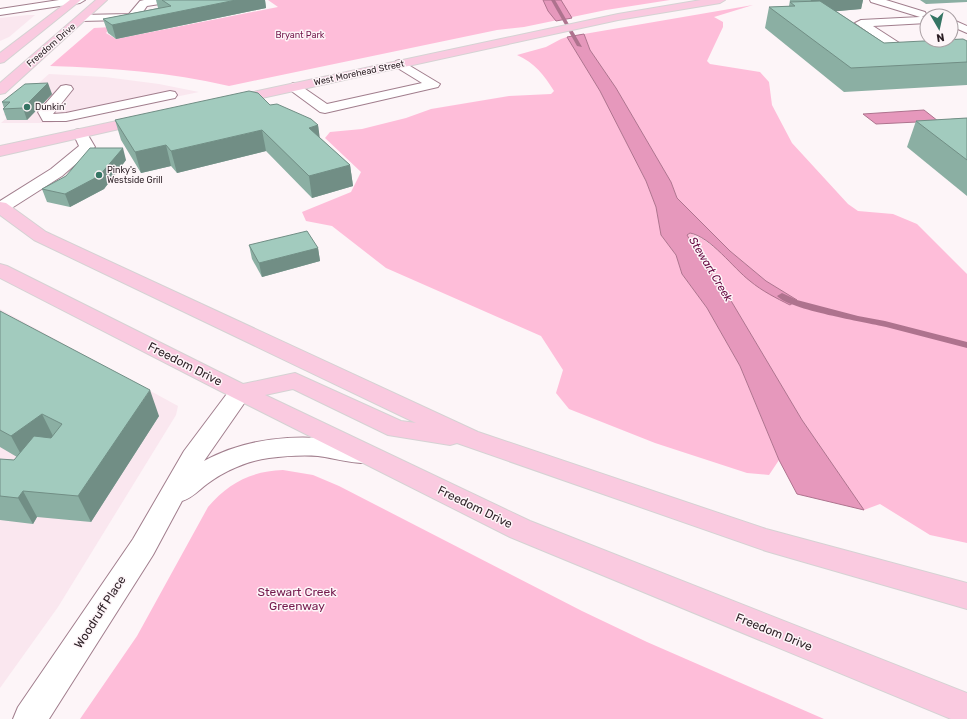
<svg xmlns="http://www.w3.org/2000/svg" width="967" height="719" viewBox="0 0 967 719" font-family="Rubik,sans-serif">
	<rect width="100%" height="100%" fill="#fdf5f8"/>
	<g fill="#fae7ef">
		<path d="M28 15H35L9 37 0 41V18Z"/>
		<path d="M49 74 105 77 159 84 199 92 51 123H1L9 116 3 115Z"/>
		<path d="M0 309 178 406 176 415 58 607 0 688Z"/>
	</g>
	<g fill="#febdd9">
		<path d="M268 0H670L606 10 524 27 497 30 229 86C170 72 110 68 50 66L94 28 111 27 106 33 116 39 278 7Z"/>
		<path d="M753 5 714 17 723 22V27L707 61 710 64 760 72 769 82 772 105 792 143 848 204 858 211 893 214 917 224 967 274V543L930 535 880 504 864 510 802 420 727 294 704 265 687 235 690 233 703 239 790 305 797 300 766 281 730 251 677 198 671 182 616 88 590 50 584 34Z"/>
		<path d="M567 37 600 91 646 181 656 207 661 235 676 255 682 274 707 308 740 366 779 460 769 475 747 473 655 443 569 409 556 393 563 370 541 336 386 268 332 226 306 221 302 212 351 192 361 172 325 138 330 132 362 129 406 118 431 109 509 96 551 94 554 91C544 75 535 63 517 55L546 47 561 39Z"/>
		<path d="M283 470 313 475 339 486 582 611 647 642 824 719H80L137 636 208 507C228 483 252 471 283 470Z"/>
	</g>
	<g fill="#e698bc" stroke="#ae738e">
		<path d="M543 0H561L572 18 556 21 548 11Z"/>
		<path d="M584 34 590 50 616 88 671 182 677 198 730 251 766 281 797 300 790 305C776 298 762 291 750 281 733 268 711 237 690 233L687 235 704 265 727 294 802 420 864 510 797 494 779 460 740 366 707 308 682 274 676 255 661 235 656 207 646 181 600 91 567 37Z"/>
		<path d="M924 110 938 121 876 124 863 114Z"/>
	</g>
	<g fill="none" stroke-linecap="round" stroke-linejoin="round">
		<g fill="#ae738e" fill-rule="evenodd">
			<path d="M551 0H555L582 47 577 46Z"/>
			<path d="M782 293 797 300 858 316 885 321 967 342V348C940 341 913 334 886 327 865 322 790 310 777 296Z"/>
		</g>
		<g stroke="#a17e8d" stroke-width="2">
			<g id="minor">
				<path d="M59 0H85L80 3 0 15V9Z"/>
				<path d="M144 0H171L166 3 147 6C142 13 135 26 125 23L124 20 81 21 76 18 81 15 129 14 140 1Z"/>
				<path d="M870 0H886L925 12 926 14 922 17H927V23L873 26 904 46 967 43V51L902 54 898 53 855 23 861 20 920 17 871 2Z"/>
				<path d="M951 19 967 26V33L951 26Z"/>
				<path d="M400 60 440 84 438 87 325 113 320 112 286 87 293 83 298 84 327 104 422 83 396 67 394 64 396 61Z"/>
				<path d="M66 85 71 86 73 89 53 114 66 113 170 91 175 92 177 95 175 98 170 99 66 121H43L38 112 61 86Z"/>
				<path d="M80 129 85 130 95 147 92 150 62 176 7 211 0 212V201L51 169 79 146 73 133 75 130Z"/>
				<path d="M240 384 248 387 252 392 204 461C255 433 320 432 375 448L379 455 375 462C359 466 335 458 318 456 302 455 285 456 269 458 247 461 224 471 207 484 199 490 192 498 182 501L153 555 49 719H13L18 707 133 539 184 451 232 387Z"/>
			</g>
		</g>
		<g stroke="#d5d2d3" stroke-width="2">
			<g id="major">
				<path d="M70 0H81L4 62 0 63V53Z"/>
				<path d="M96 0H107L5 93 0 94V83Z"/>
				<path d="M701 0H725L720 3 618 20 230 105 225 104 223 101 225 98 230 97 618 14Z"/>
				<path d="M145 115 150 116 152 119 150 122 0 156V146Z"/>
				<path d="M0 202 6 203 46 232 478 432 766 529 967 583V609L766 551 457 443 450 445 388 435 293 389 265 395 530 521 967 693V719H951L510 537 232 397 0 278V264L7 266 243 384 295 373 401 421 416 423 34 240 0 215Z"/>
			</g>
		</g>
		<use href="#minor" fill="#fff" fill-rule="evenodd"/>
		<use href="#major" fill="#facae0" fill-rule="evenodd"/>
	</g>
	<g fill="#8bafa3">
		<path d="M156 0H265L266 8 116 39 108 33 103 19 158 8Z"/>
		<path d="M790 0H863L861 9 836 11 884 43 967 41V85L844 92 765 28 769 7 789 6Z"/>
		<path d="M920 0H967V2L926 4Z"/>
		<path d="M52 94 27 120H7L3 109 4 108 2 102Z"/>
		<path d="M270 105 318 125 319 137 350 165 353 186 312 198 266 151 177 173 171 166 141 173 121 140 115 120Z"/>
		<path d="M967 118V196L907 147 916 121Z"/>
		<path d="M126 160 104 189 70 207 47 202 42 189Z"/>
		<path d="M249 245 318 248 320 261 262 277 252 259Z"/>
		<path d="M0 311 159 416 91 522 37 517 33 524 0 520V459L14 460 17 457 0 447Z"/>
	</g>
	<g fill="#718e85">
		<path d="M236 0H265L266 8 116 39 112 25Z"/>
		<path d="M811 0H863L861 9 807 14Z"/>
		<path d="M48 83 52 94 27 120 23 108Z"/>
		<path d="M318 125 321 146 309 128Z"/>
		<path d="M262 130 266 151 177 173 171 151Z"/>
		<path d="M166 145 171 166 141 173 135 152Z"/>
		<path d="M123 148 126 160 104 189 70 207 65 194Z"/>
		<path d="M350 165 353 186 312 198 309 176Z"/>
		<path d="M318 248 320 261 262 277 259 263Z"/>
		<path d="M150 390 159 416 91 522 78 496Z"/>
		<path d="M42 414 55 440 25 462 11 436Z"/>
		<path d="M23 491 37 517 33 524 18 498Z"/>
	</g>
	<g fill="#a2cbbe" stroke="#718e85">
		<path d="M162 0H236L112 25 103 19 171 6Z"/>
		<path d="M820 1 884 43 963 39 967 41V62L851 68 769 7 795 6 790 2Z"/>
		<path d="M48 83 23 108 3 109 10 102H2L25 84Z"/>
		<path d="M249 91 258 93 270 105 277 104 311 119 318 125 309 128 350 165 309 176 262 130 171 151 166 145 135 152 115 120Z"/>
		<path d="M967 118V160L916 121Z"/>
		<path d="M90 148H123L99 176 65 194 42 189 66 176Z"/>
		<path d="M307 231 318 248 259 263 249 245Z"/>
		<path d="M0 311 150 390 78 496 23 491 18 498 0 496V459L14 460 34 436 51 438 62 424 42 414 11 436 0 430Z"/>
	</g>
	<g fill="#357564" stroke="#fdf5f8" stroke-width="1.5">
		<circle cx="27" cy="107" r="4"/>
		<circle cx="99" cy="175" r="4"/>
	</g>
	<g text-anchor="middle" stroke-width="3" stroke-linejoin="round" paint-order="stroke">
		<g font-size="9" fill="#741a4d" stroke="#fdf5f8">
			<text x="300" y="38">Bryant Park</text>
		</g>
		<g font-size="9" fill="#2b1e24" stroke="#fdf5f8">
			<text transform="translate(51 45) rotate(-41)" y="3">Freedom Drive</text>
			<text transform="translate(359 73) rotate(-12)" y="3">West Morehead Street</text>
		</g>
		<g font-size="9" fill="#2b1e24" stroke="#fdf5f8" text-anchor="start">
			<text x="35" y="110">Dunkin'</text>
			<text x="107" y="173">Pinky's<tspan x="107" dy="10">Westside Grill</tspan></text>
		</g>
		<g font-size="11" font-style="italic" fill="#63043e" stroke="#fdf5f8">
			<text transform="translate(711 269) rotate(59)" y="4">Stewart Creek</text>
		</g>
		<g font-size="12" fill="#2b1e24" stroke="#fdf5f8">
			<text transform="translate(185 364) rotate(27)" y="4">Freedom Drive</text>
			<text transform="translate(475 507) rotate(26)" y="4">Freedom Drive</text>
			<text transform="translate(100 612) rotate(-57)" y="4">Woodruff Place</text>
			<text transform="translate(774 632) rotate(22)" y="4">Freedom Drive</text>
		</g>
		<g font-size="12" fill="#741a4d" stroke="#fdf5f8">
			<text x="297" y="596">Stewart Creek<tspan x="297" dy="14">Greenway</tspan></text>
		</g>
	</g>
	<g transform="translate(939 28) rotate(171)"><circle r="19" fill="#fdf5f8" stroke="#a99fa3"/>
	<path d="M0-3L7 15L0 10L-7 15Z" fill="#357564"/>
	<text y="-6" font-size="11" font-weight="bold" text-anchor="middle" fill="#2b1e24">N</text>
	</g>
</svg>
